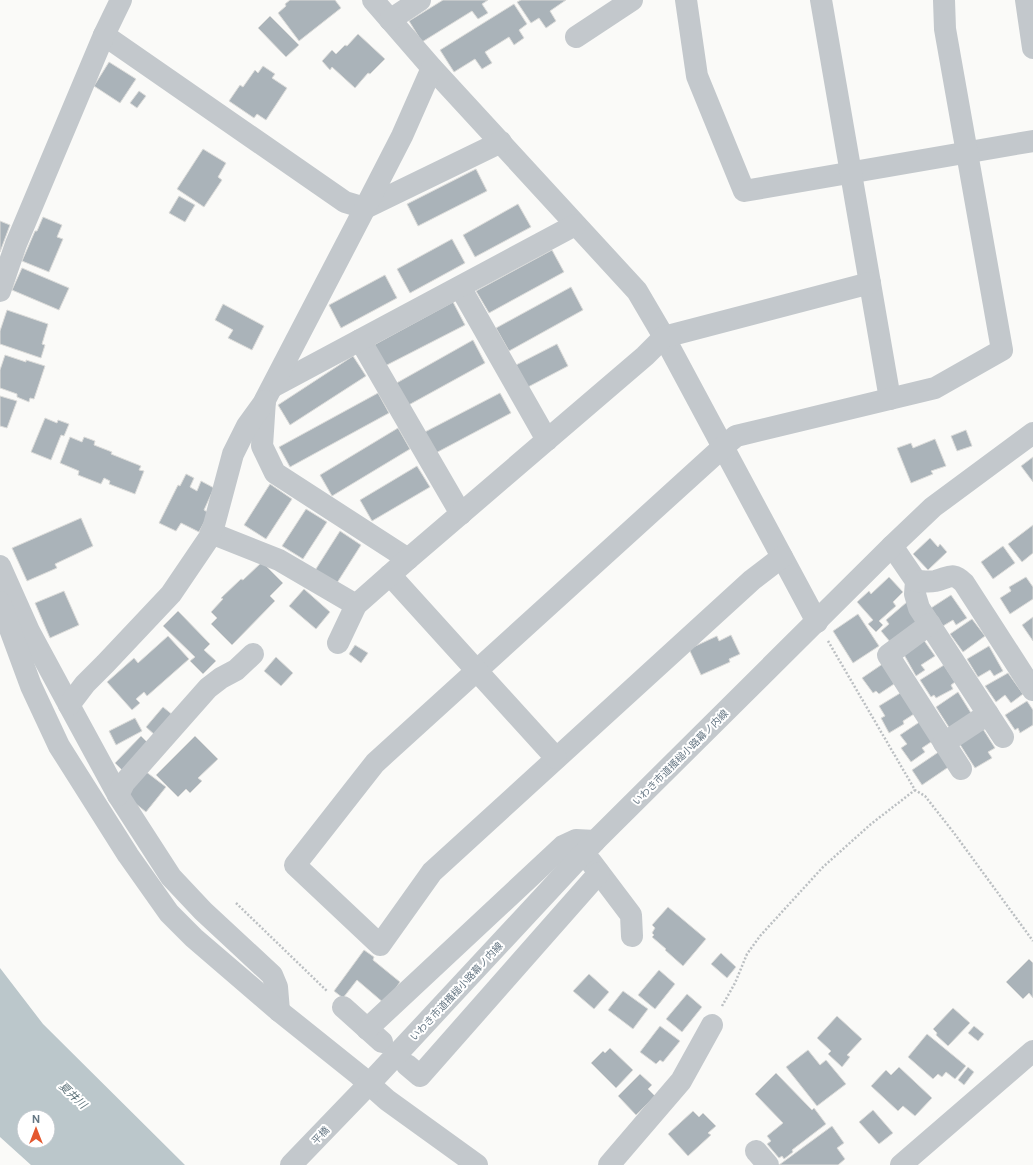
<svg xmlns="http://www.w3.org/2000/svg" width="1033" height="1165" viewBox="0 0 1033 1165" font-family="'DM Sans','Noto Sans JP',sans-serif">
	<rect width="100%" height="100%" fill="#fafaf8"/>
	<path fill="#bbc7cb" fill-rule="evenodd" d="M0 968 43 1024 185 1165H31L0 1137ZM24 1117H48V1141H24Z"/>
	<g fill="#aab3b9" stroke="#dcdcda">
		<path d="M290 0H335L341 8 299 41 278 13 286 6 285 4Z"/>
		<path d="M443 0H488L482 4 488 13 478 19 472 11 422 42 409 21Z"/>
		<path d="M521 0H566L550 11 556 21 546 28 539 18 531 23 517 2Z"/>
		<path d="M514 4 527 24 519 30 524 38 514 45 509 37 485 52 492 63 482 69 475 59 454 72 440 50Z"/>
		<path d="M270 16 299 45 286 57 258 28Z"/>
		<path d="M358 34 385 59 370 74 368 73 355 88 332 67 330 70 322 61 332 50 336 54 345 45 347 46Z"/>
		<path d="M109 62 136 79 120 103 94 86Z"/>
		<path d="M263 66 275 74 272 78 287 88 266 120 257 114 254 118 229 101 240 85 243 87 255 70 258 73Z"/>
		<path d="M139 91 146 96 137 108 130 103Z"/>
		<path d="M203 149 226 163 218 177 222 180 204 207 177 189Z"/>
		<path d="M476 169 487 191 418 226 407 204Z"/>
		<path d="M179 196 195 205 185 222 169 213Z"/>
		<path d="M518 204 531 227 475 257 463 235Z"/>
		<path d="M43 217 62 225 57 237 63 239 49 272 22 261 35 231H37Z"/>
		<path d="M0 221 10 225 0 252Z"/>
		<path d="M452 239 465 263 410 293 397 269Z"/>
		<path d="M552 250 564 272 489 313 476 291Z"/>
		<path d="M22 268 69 288 59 310 12 290Z"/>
		<path d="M385 275 397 298 341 328 329 305Z"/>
		<path d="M571 287 583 310 509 351 496 328Z"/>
		<path d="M453 302 465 325 383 367 372 346Z"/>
		<path d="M223 304 264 326 252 350 228 338 233 330 215 320Z"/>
		<path d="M7 310 48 324 42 344 45 345 41 358 0 344V331Z"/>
		<path d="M473 340 485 363 405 407 393 385Z"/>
		<path d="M557 344 568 366 528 387 516 365Z"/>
		<path d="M5 355 26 362V360L45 366 34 399 30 398 29 402 17 397V394L0 388V370Z"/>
		<path d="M353 356 366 376 290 425 278 405Z"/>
		<path d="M378 393 389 413 290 467 279 447Z"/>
		<path d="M500 393 511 413 432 455 421 434Z"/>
		<path d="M0 396 17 401 7 428 0 426Z"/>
		<path d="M45 418 57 423 58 420 69 424 64 436 61 435 51 460 31 452Z"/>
		<path d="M398 428 410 449 332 496 320 475Z"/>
		<path d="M966 430 972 446 957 451 951 436Z"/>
		<path d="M70 437 82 442 84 437 95 441 94 445 112 452 111 454 141 466 139 470 144 471 135 494 109 484 110 481 104 478 101 484 78 475 79 471 60 463Z"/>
		<path d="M935 439 946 466 931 471 933 474 911 483 897 448 911 443 913 448Z"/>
		<path d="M1033 457V482L1021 466Z"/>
		<path d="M417 466 430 487 372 521 360 500Z"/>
		<path d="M186 474 194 478 190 487 197 491 201 481 214 488 204 510 209 513 199 532 181 523 176 531 159 523 178 485 180 486Z"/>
		<path d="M270 484 292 499 266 539 244 525Z"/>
		<path d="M306 509 327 522 303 559 282 546Z"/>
		<path d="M81 518 93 546 55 564 57 568 27 581 12 548Z"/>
		<path d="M1033 525V553L1022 562 1008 544Z"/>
		<path d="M340 531 361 545 335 586 314 572Z"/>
		<path d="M930 538 938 547 940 544 947 552 928 570 913 554Z"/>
		<path d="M1003 546 1015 563 993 579 981 562Z"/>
		<path d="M262 562 283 583 270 596 275 601 232 645 211 624 217 618 211 612 223 599 221 598 241 579 243 580Z"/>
		<path d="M889 577 903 592 893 602 896 606 879 621 883 625 876 632 868 624 873 620 857 602 869 591 871 594Z"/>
		<path d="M1026 577 1033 587V599L1010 614 1000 598 1011 591 1009 587Z"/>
		<path d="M304 589 330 612 316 629 289 606Z"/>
		<path d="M64 591 79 625 50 638 35 603Z"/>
		<path d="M951 595 967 618 956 625 953 620 943 626 931 608Z"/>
		<path d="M907 602 921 619 891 643 881 631 889 624 886 620Z"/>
		<path d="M178 611 210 644 204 650 216 661 203 674 190 661 195 657 163 626Z"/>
		<path d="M858 614 879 646 853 663 833 631Z"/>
		<path d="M1033 617V641L1022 625Z"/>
		<path d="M972 619 985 636 963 652 950 634Z"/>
		<path d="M731 635 740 654 729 659 730 662 701 675 689 649 717 636 719 641Z"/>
		<path d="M168 636 189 659 147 696 144 692 136 699 140 703 132 710 107 682 134 658 138 663Z"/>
		<path d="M923 639 935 656 921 665 925 670 916 676 903 653Z"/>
		<path d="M355 645 368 653 361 663 349 654Z"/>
		<path d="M989 646 1003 671 994 676 990 670 978 677 967 659Z"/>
		<path d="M276 657 293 673 281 686 264 671Z"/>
		<path d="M884 663 894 684 879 694 876 691 873 693 862 678Z"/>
		<path d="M944 665 955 682 951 685 953 689 936 698 934 695 931 697 920 680Z"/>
		<path d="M1008 673 1023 694 1011 703 1005 695 996 702 985 686Z"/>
		<path d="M902 692 914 714 903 721 904 724 889 733 881 718 885 716 879 706Z"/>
		<path d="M958 692 971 713 952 732 936 707Z"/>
		<path d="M1027 701 1033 710V725L1020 733 1018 728 1015 730 1005 715Z"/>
		<path d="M163 707 174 716 156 736 146 727Z"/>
		<path d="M135 718 142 731 116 745 109 731Z"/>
		<path d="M921 721 934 740 922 748 925 752 911 762 901 748 907 744 900 735Z"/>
		<path d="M983 729 995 748 988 752 992 758 975 768 959 743Z"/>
		<path d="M141 736 150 745 124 772 115 763Z"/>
		<path d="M195 736 218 759 198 778 202 781 190 793 186 789 178 797 156 775Z"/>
		<path d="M940 751 950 766 922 785 912 770Z"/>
		<path d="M145 771 166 787 146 812 126 796Z"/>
		<path d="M668 907 706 939 683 966 665 950 666 949 652 937 654 935 652 933 655 928 652 925Z"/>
		<path d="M364 950 374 957 373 960 400 982 385 1004 357 980 343 998 334 991Z"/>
		<path d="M721 953 736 967 727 978 711 964Z"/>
		<path d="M1029 959 1033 963V998L1029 993 1023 999 1006 982Z"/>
		<path d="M659 970 675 984 655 1009 638 995Z"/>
		<path d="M589 974 609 992 594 1009 573 991Z"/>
		<path d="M623 991 648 1009 633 1029 608 1010Z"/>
		<path d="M687 994 702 1007 682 1032 666 1019Z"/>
		<path d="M953 1008 970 1023 948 1046 936 1035 937 1033 933 1029Z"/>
		<path d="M837 1016 862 1039 847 1055 850 1057 842 1067 828 1054 831 1051 817 1038Z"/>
		<path d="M660 1026 680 1041 663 1062 660 1060 656 1064 640 1052Z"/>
		<path d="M974 1026 984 1034 978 1041 968 1033Z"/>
		<path d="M927 1034 966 1066 955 1079 946 1072 942 1077 938 1074 933 1079 908 1057Z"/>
		<path d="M610 1048 633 1070 616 1088 591 1063 603 1051 605 1053Z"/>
		<path d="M808 1050 820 1065 826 1060 846 1084 817 1106 786 1067Z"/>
		<path d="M899 1067 932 1098 915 1116 903 1106 898 1111 871 1086 886 1070 891 1075Z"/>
		<path d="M968 1067 974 1072 964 1085 958 1080Z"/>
		<path d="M776 1073 812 1110 814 1108 826 1124 792 1150 793 1152 784 1159 782 1156 779 1158 767 1144 771 1141 767 1136 783 1123 755 1094Z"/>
		<path d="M640 1074 652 1085 648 1089 655 1096 636 1115 618 1096Z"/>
		<path d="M873 1110 893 1133 879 1144 859 1122Z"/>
		<path d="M693 1111 699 1117 703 1113 716 1126 708 1133 711 1135 688 1156 668 1134Z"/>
		<path d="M832 1126 844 1143 837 1148 845 1159 838 1165H779Z"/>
	</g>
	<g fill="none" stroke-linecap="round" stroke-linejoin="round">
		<g stroke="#bbbfc2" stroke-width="2.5" stroke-dasharray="2 2" stroke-linecap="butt">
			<path d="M828 641 915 790 925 796 954 833 1033 941"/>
			<path d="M236 903 328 992"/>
			<path d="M722 1006 735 983 747 954 760 936 823 867 871 824 915 790"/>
		</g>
		<g stroke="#c3c8cc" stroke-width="22">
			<path d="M373 0 432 68 637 291 664 337 817 622"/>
			<path d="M686 0 697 76 744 191 1033 141"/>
			<path d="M821 0 890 399"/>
			<path d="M1026 0 1033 48"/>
			<path d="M390 20 420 0"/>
			<path d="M104 35 345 202 365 208 501 142"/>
			<path d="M576 37 632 0"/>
			<path d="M460 287 547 440"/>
			<path d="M0 291 16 244 104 35 121 0"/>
			<path d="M360 340 461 514"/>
			<path d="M274 386 575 225"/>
			<path d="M211 533 279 560 356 605"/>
			<path d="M892 546 916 581 915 594 919 608 1003 737"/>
			<path d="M782 557 752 580 432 872 380 945 295 865 375 763 723 447 736 436 935 388 1002 350 945 29 944 0"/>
			<path d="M408 559 275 473 262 446 265 400 365 208 402 136 432 68"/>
			<path d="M0 566 29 631 69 705 118 795 149 843 171 877 203 911 272 975 277 987 279 1011"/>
			<path d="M390 575 556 758"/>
			<path d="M916 581C922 581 929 582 935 581 949 578 952 571 964 583L1033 690"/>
			<path d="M0 602 31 686 59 746 128 855 169 913 194 938 279 1011 359 1075 387 1100 477 1165"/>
			<path d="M930 624 888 655 961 769"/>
			<path d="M338 643 356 605 408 559 645 356 664 337 870 283"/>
			<path d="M69 705 85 684 105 664 171 594 209 538 214 525 233 454 247 426 265 401"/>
			<path d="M944 743 988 714"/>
			<path d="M118 795 124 783 208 688 221 678 236 670 253 654"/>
			<path d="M591 862 631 915 632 936"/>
			<path d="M343 1007 382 1042"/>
			<path d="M367 1029 563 846 576 840 595 841"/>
			<path d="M407 1065 420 1076 599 873"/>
			<path d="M756 1151 768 1165"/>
			<path d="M291 1165 369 1084 595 841 892 546 933 507 1033 433"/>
			<path d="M609 1165 681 1081 712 1025"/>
			<path d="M901 1165 1033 1051"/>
		</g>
	</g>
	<g text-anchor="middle" stroke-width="4" stroke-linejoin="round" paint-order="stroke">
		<g font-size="10" fill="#657683" stroke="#fff">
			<text transform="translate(680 757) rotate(-45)" y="4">いわき市道搔槌小路幕ノ内線</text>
			<text transform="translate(456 991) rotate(-47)" y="4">いわき市道搔槌小路幕ノ内線</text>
			<text transform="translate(320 1135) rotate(-46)" y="4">平橋</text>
		</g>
		<g font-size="11" font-style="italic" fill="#60757c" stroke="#fff">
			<text transform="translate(73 1095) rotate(43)" y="4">夏井川</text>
		</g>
	</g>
	<g transform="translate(36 1129)"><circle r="19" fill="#ffffff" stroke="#c1c8cd"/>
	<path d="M0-3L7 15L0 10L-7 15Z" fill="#e4572e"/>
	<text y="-6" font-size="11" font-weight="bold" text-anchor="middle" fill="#657683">N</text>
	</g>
</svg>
